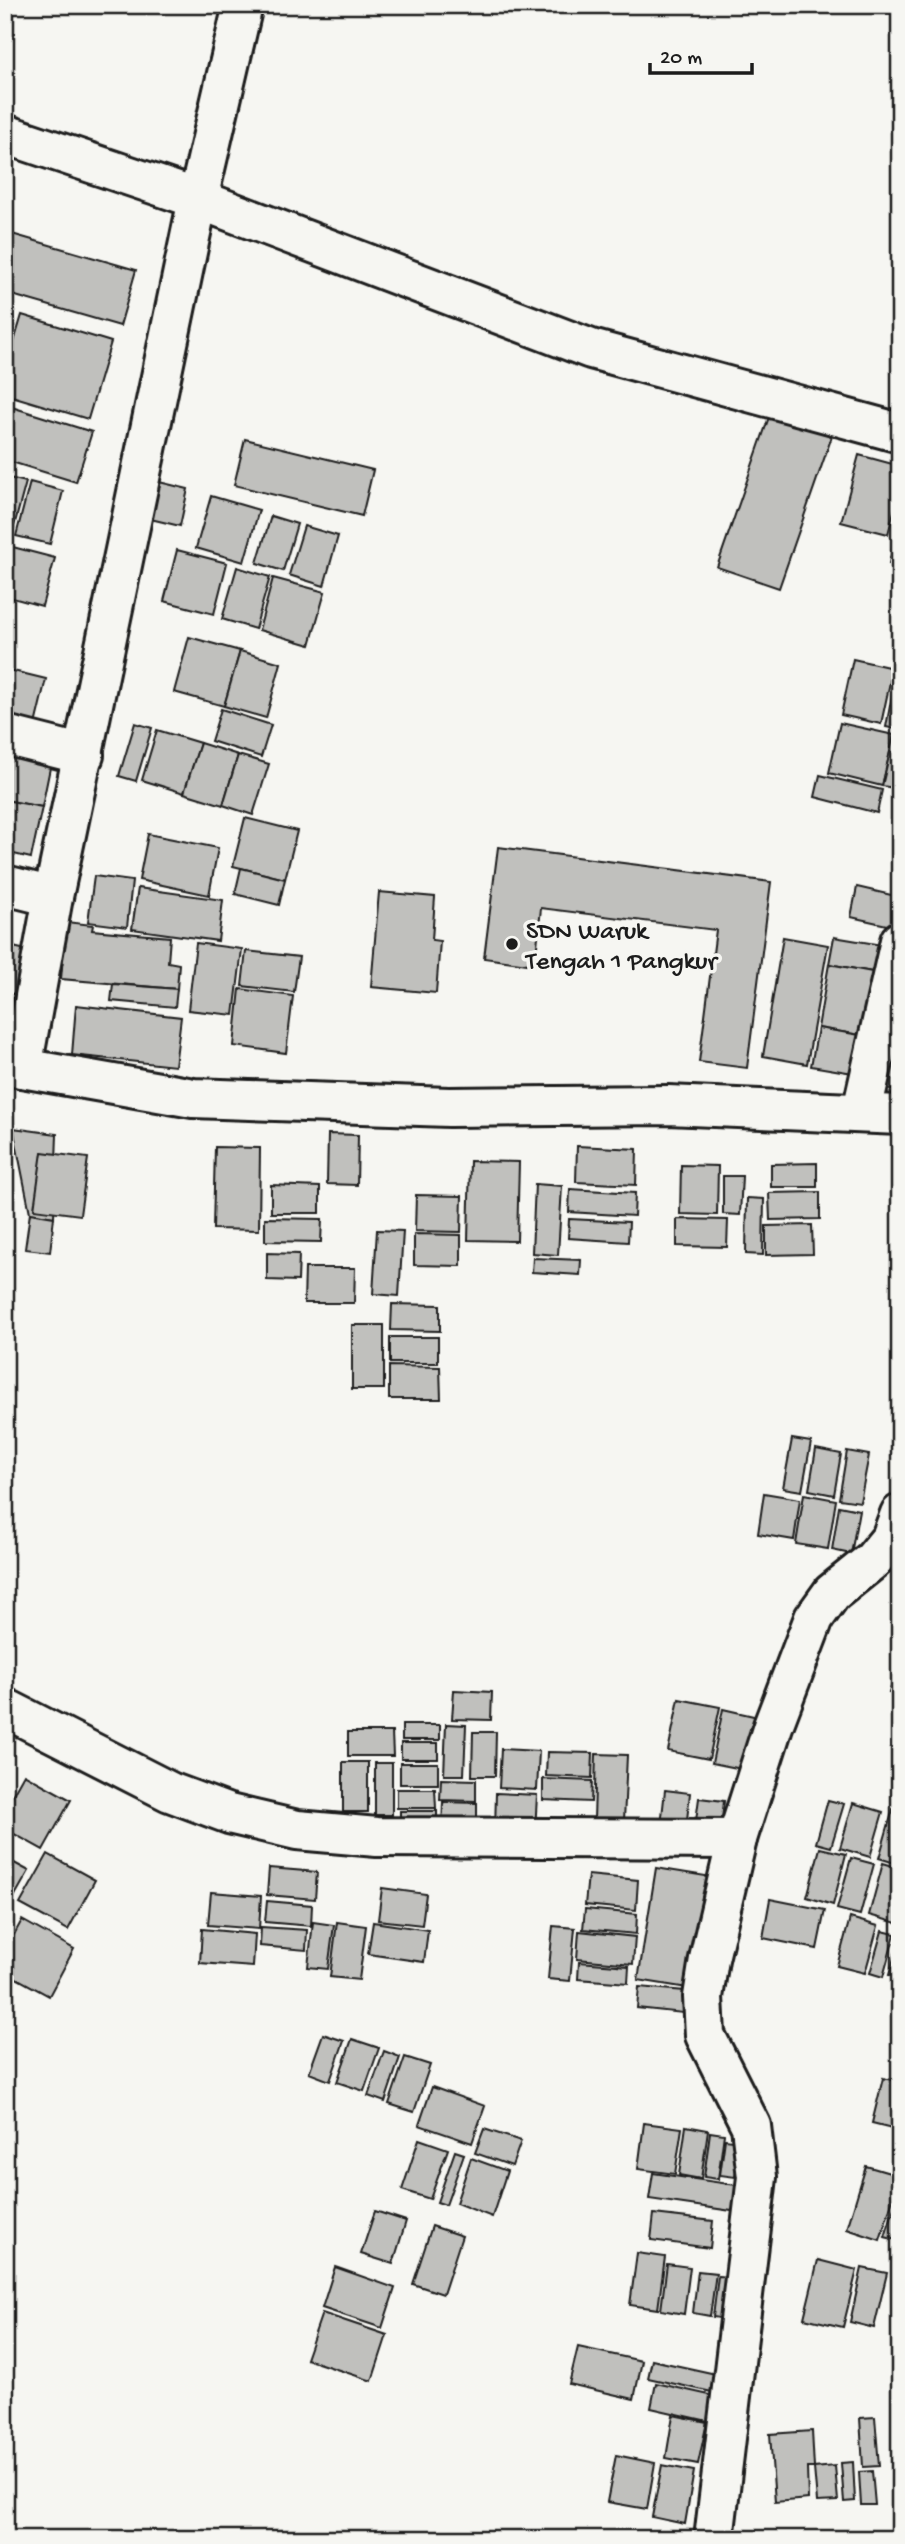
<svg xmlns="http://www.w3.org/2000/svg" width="905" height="2544" viewBox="0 0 905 2544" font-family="'Gochi Hand',sans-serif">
	<rect width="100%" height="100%" fill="#f6f6f2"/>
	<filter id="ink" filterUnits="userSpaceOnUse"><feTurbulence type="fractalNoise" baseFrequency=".0143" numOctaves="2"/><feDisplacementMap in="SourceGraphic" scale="14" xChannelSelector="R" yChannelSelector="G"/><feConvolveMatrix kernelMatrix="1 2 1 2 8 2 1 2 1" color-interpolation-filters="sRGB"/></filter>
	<g filter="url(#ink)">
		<g fill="#c0c0bd" stroke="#1c1c1c" stroke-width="2">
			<path d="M5 232 136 270 120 326 5 293Z"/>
			<path d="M22 315 111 342 88 419 5 394V372Z"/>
			<path d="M5 405 92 432 76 482 5 460Z"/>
			<path d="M770 414 832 436 779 588 717 567Z"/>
			<path d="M245 439 373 470 362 516 234 485Z"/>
			<path d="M859 455 900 466V489L888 534 841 522Z"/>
			<path d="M5 477 26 482 13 530 5 528Z"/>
			<path d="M151 480 188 489 180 526 142 517Z"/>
			<path d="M30 482 63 491 50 544 16 536Z"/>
			<path d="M211 496 259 510 244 562 196 548Z"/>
			<path d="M900 513V566L889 564Z"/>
			<path d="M271 516 297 524 283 571 257 563Z"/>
			<path d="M304 526 338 536 324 586 289 575Z"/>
			<path d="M5 545 55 558 42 606 5 596Z"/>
			<path d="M177 550 227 563 214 614 164 601Z"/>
			<path d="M237 567 270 577 255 629 222 619Z"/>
			<path d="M273 578 325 592 310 645 259 630Z"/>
			<path d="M189 637 240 651 224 706 174 692Z"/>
			<path d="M240 651 281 663 266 718 224 706Z"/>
			<path d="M853 659 893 668 881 724 841 715Z"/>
			<path d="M5 669 46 679 33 733 5 726Z"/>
			<path d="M897 669H900V730L886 727Z"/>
			<path d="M221 709 271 725 261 757 211 741Z"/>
			<path d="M135 723 152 728 136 781 119 776Z"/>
			<path d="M840 723 894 735 882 786 829 773Z"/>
			<path d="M157 730 200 743 184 793 142 780Z"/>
			<path d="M894 735 900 736V789L882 786Z"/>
			<path d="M5 743 53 753 42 807 5 800Z"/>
			<path d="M200 743 238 755 223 805 184 793Z"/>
			<path d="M238 755 269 764 253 815 223 805Z"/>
			<path d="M820 775 882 790 877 813 815 797Z"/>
			<path d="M5 800 42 807 31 858 5 852Z"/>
			<path d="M245 818 297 831 285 879 233 866Z"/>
			<path d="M148 834 218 848 209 895 139 880Z"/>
			<path d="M498 847 771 882 747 1068 699 1062 716 930 541 908 535 965 484 958Z"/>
			<path d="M241 868 285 879 279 905 235 894Z"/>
			<path d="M94 876 132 881 127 927 88 922Z"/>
			<path d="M857 887 900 897V928L851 917Z"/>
			<path d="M138 888 223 900 218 941 132 929Z"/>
			<path d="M379 892 435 897 432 940 440 941 436 993 371 987Z"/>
			<path d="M66 922 93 925 92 930 170 937 168 962 179 964 177 989 61 979Z"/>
			<path d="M783 937 828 945 807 1064 763 1056Z"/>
			<path d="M834 937 888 946 883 974 829 964Z"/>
			<path d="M196 943 242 949 234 1015 188 1010Z"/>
			<path d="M5 945 30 951 21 996 5 992Z"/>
			<path d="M246 951 299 957 294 992 242 986Z"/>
			<path d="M829 964 883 974 872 1037 818 1028Z"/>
			<path d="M113 984 177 989 175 1007 111 1001Z"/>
			<path d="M240 989 293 996 286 1053 234 1046Z"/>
			<path d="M5 992 21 996 11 1044 5 1042Z"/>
			<path d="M76 1005 181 1017 175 1066 72 1055Z"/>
			<path d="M900 1011V1091L881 1089Z"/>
			<path d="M818 1028 872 1037 865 1075 811 1066Z"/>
			<path d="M13 1128 57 1134 54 1217 30 1213Z"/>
			<path d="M328 1134 358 1135 357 1185 327 1184Z"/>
			<path d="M577 1146 637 1149 636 1185 576 1182Z"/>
			<path d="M215 1147 260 1148 259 1230 213 1229Z"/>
			<path d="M42 1152 88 1158 80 1215 34 1209Z"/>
			<path d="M470 1161 519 1162 517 1241 468 1240Z"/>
			<path d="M817 1163V1187H771V1164Z"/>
			<path d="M681 1165 718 1166 717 1215 680 1214Z"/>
			<path d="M723 1176H742L740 1215 723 1214Z"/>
			<path d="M535 1184 562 1186 558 1255 532 1253Z"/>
			<path d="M271 1185 320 1187V1213H271Z"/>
			<path d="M570 1189 635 1193 634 1216 569 1212Z"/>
			<path d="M820 1192V1219L770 1220 769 1193Z"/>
			<path d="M416 1195 462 1196 461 1232 415 1231Z"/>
			<path d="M747 1198 764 1199 763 1255 746 1254Z"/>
			<path d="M30 1213 54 1217 50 1252 25 1249Z"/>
			<path d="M265 1218 322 1219 321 1242 265 1241Z"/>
			<path d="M569 1219 629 1222 628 1242 568 1238Z"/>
			<path d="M677 1219 728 1220 727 1247 677 1246Z"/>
			<path d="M812 1225 813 1254 766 1255V1226Z"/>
			<path d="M377 1230 403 1231 399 1296 373 1294Z"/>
			<path d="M414 1234 461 1235V1266L414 1265Z"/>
			<path d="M267 1253 299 1254 298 1281 267 1280Z"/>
			<path d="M533 1258 581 1260 580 1275 532 1272Z"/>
			<path d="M305 1268H355L354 1303H304Z"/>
			<path d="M392 1304 440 1305V1331L391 1330Z"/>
			<rect x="352" y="1325" width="32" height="64"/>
			<rect x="390" y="1337" width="48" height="26"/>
			<path d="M389 1366 440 1367 441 1399H389Z"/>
			<path d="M792 1439 811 1442 802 1491 783 1488Z"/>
			<path d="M816 1449 841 1454 834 1495 809 1490Z"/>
			<path d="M847 1451 869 1455 860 1502 839 1499Z"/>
			<path d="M764 1493 800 1499 794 1540 758 1534Z"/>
			<path d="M804 1494 836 1500 828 1549 796 1544Z"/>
			<path d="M839 1506 859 1510 851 1554 832 1550Z"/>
			<path d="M900 1659V1696L889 1693Z"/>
			<path d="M454 1690 492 1692 491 1720 452 1719Z"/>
			<path d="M679 1699 720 1707 709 1759 668 1751Z"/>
			<path d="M723 1709 758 1717 747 1770 712 1763Z"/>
			<path d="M446 1724 466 1725 464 1775H444Z"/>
			<rect x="402" y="1725" width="38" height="15"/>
			<path d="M348 1732H392L393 1756H348Z"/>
			<path d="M473 1732H496L495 1776H472Z"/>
			<rect x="401" y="1743" width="37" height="16"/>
			<path d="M501 1749 539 1751 537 1790 499 1788Z"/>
			<path d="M547 1752 593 1753 592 1778 546 1776Z"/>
			<path d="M596 1754 627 1755 624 1821 594 1820Z"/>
			<rect x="343" y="1762" width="25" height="50"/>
			<rect x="375" y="1763" width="17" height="52"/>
			<rect x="400" y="1763" width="38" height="21"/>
			<path d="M24 1774 71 1800 43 1850 5 1829V1808Z"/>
			<path d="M441 1779 476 1780V1801L440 1800Z"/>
			<path d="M543 1779 592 1781 591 1802 543 1800Z"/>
			<path d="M397 1789H435L436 1808H397Z"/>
			<path d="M665 1790 690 1793 685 1837 660 1834Z"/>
			<path d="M496 1793 537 1795 535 1832 495 1830Z"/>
			<path d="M699 1798 724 1801 720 1838 694 1835Z"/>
			<path d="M828 1800 844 1804 831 1847 816 1843Z"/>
			<path d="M443 1802 477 1803V1830L442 1829Z"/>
			<path d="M853 1803 883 1812 870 1857 840 1848Z"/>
			<path d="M893 1809 900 1810 898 1864 879 1858Z"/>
			<rect x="400" y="1811" width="37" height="17"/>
			<path d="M820 1848 846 1854 833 1905 807 1897Z"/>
			<path d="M48 1854 95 1880 68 1930 20 1904Z"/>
			<path d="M5 1858 29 1871 9 1906 5 1904Z"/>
			<path d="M851 1858 874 1864 860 1915 837 1909Z"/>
			<path d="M883 1863 900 1868V1924L869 1915Z"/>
			<path d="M269 1868 317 1872 315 1899 267 1895Z"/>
			<path d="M656 1868 712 1877 694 1989 638 1980Z"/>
			<path d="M588 1875 638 1880 636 1910 585 1905Z"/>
			<path d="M382 1888 426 1894 422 1925 378 1920Z"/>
			<path d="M211 1892 261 1896 259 1929 208 1925Z"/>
			<path d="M770 1899 825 1910 817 1949 763 1938Z"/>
			<path d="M267 1901 312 1905 311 1926 265 1922Z"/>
			<path d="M585 1909 637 1914 636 1934 583 1929Z"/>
			<path d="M850 1918 878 1926 865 1973 837 1966Z"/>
			<path d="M22 1920 74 1949 49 1996 5 1972V1951Z"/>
			<path d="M313 1922 334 1925 328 1969 308 1967Z"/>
			<path d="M337 1922 366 1926 359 1980 330 1977Z"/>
			<path d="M373 1922 428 1930 424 1962 368 1954Z"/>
			<path d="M553 1926 575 1928 570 1981 548 1979Z"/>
			<path d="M261 1927 307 1930 306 1950 260 1946Z"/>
			<path d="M202 1929 255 1934 253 1967 200 1963Z"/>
			<path d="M579 1931 635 1937 633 1964 577 1959Z"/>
			<path d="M882 1931 895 1934 883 1977 870 1973Z"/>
			<path d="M900 1938V1978L889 1975Z"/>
			<path d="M579 1962 629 1966 628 1983 578 1979Z"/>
			<path d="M639 1987 685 1991 683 2013 637 2008Z"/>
			<path d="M323 2034 344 2041 330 2081 309 2073Z"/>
			<path d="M352 2039 379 2048 364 2091 337 2082Z"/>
			<path d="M384 2051 400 2057 385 2102 368 2096Z"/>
			<path d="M405 2057 430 2065 414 2112 389 2104Z"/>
			<path d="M883 2078 900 2082V2130L872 2123Z"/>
			<path d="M432 2087 485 2106 472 2143 419 2125Z"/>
			<path d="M644 2123 682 2128 675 2174 638 2169Z"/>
			<path d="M686 2126 708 2130 701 2179 679 2175Z"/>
			<path d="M484 2129 521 2141 512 2166 475 2153Z"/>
			<path d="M710 2132 724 2134 718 2179 704 2177Z"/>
			<path d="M419 2139 448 2149 430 2199 402 2190Z"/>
			<path d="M725 2139 740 2141 735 2177 720 2175Z"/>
			<path d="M455 2151 464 2154 446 2205 437 2202Z"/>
			<path d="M471 2158 507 2171 492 2217 456 2203Z"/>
			<path d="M866 2166 900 2176 880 2240 847 2229Z"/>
			<path d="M653 2173 743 2186 739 2212 649 2199Z"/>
			<path d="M900 2189V2241L885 2237Z"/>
			<path d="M375 2211 406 2221 393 2264 361 2254Z"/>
			<path d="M654 2214 713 2221 710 2248 651 2240Z"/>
			<path d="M432 2226 462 2236 443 2294 413 2284Z"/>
			<path d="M637 2253 665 2257 658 2309 630 2305Z"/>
			<path d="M818 2260 857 2270 843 2327 804 2318Z"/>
			<path d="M667 2264 690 2267 684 2314 661 2310Z"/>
			<path d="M335 2267 395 2288 382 2328 322 2308Z"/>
			<path d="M862 2268 887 2273 874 2328 850 2322Z"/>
			<path d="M698 2271 716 2273 710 2316 693 2313Z"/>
			<path d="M718 2276 738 2278 732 2320 713 2317Z"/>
			<path d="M322 2313 387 2335 372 2381 306 2359Z"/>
			<path d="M578 2347 642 2361 634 2399 569 2384Z"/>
			<path d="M652 2360 725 2376 721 2394 648 2378Z"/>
			<path d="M656 2383 727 2399 721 2424 651 2408Z"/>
			<path d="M673 2415 707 2422 698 2464 666 2458Z"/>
			<path d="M875 2417 879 2466 863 2467 860 2418Z"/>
			<path d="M812 2431 814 2468H807L808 2499 775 2502 770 2434Z"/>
			<path d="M616 2455 655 2463 647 2509 607 2502Z"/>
			<path d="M853 2462 855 2501 844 2502 841 2463Z"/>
			<path d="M662 2465 694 2471 685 2524 652 2517Z"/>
			<path d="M835 2466 838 2501 817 2502 814 2468Z"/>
			<path d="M872 2471 875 2505H861L859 2472Z"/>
		</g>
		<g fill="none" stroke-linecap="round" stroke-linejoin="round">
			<g stroke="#1c1c1c" stroke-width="44">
				<g id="minor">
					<path d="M5 134 198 199 591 349 900 433"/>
					<path d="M5 735 84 755"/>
					<path d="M5 885 53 897"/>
					<path d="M5 1065 193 1098 449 1107 668 1105 900 1115"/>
					<path d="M22 1068 53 897 198 199 243 5"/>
					<path d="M862 1111 900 941"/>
					<path d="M5 1708 170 1792 229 1814 297 1830 377 1837 737 1839"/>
					<path d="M714 2539 757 2177 751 2126 705 2035 703 1997 709 1959 737 1839 773 1726 814 1618 832 1593 873 1560 891 1538 900 1514"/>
				</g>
			</g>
			<use href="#minor" stroke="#f6f6f2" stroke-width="38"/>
		</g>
	</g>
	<circle fill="#1c1c1c" stroke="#f6f6f2" stroke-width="2.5" cx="512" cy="944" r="7"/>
	<g text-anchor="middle" stroke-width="7" stroke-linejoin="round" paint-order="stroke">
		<g font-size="26" fill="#1c1c1c" stroke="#f6f6f2" text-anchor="start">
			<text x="526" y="938">SDN Waruk<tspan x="526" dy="30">Tengah 1 Pangkur</tspan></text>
		</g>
	</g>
	<rect width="905" height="2544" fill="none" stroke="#f6f6f2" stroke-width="28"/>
	<rect x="14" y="14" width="877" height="2516" fill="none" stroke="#1c1c1c" stroke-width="2.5" filter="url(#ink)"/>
	<path d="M650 63v10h102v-10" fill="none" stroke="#1c1c1c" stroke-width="3.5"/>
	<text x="660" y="63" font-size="21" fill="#1c1c1c" stroke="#f6f6f2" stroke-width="5" paint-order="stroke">20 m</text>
</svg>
